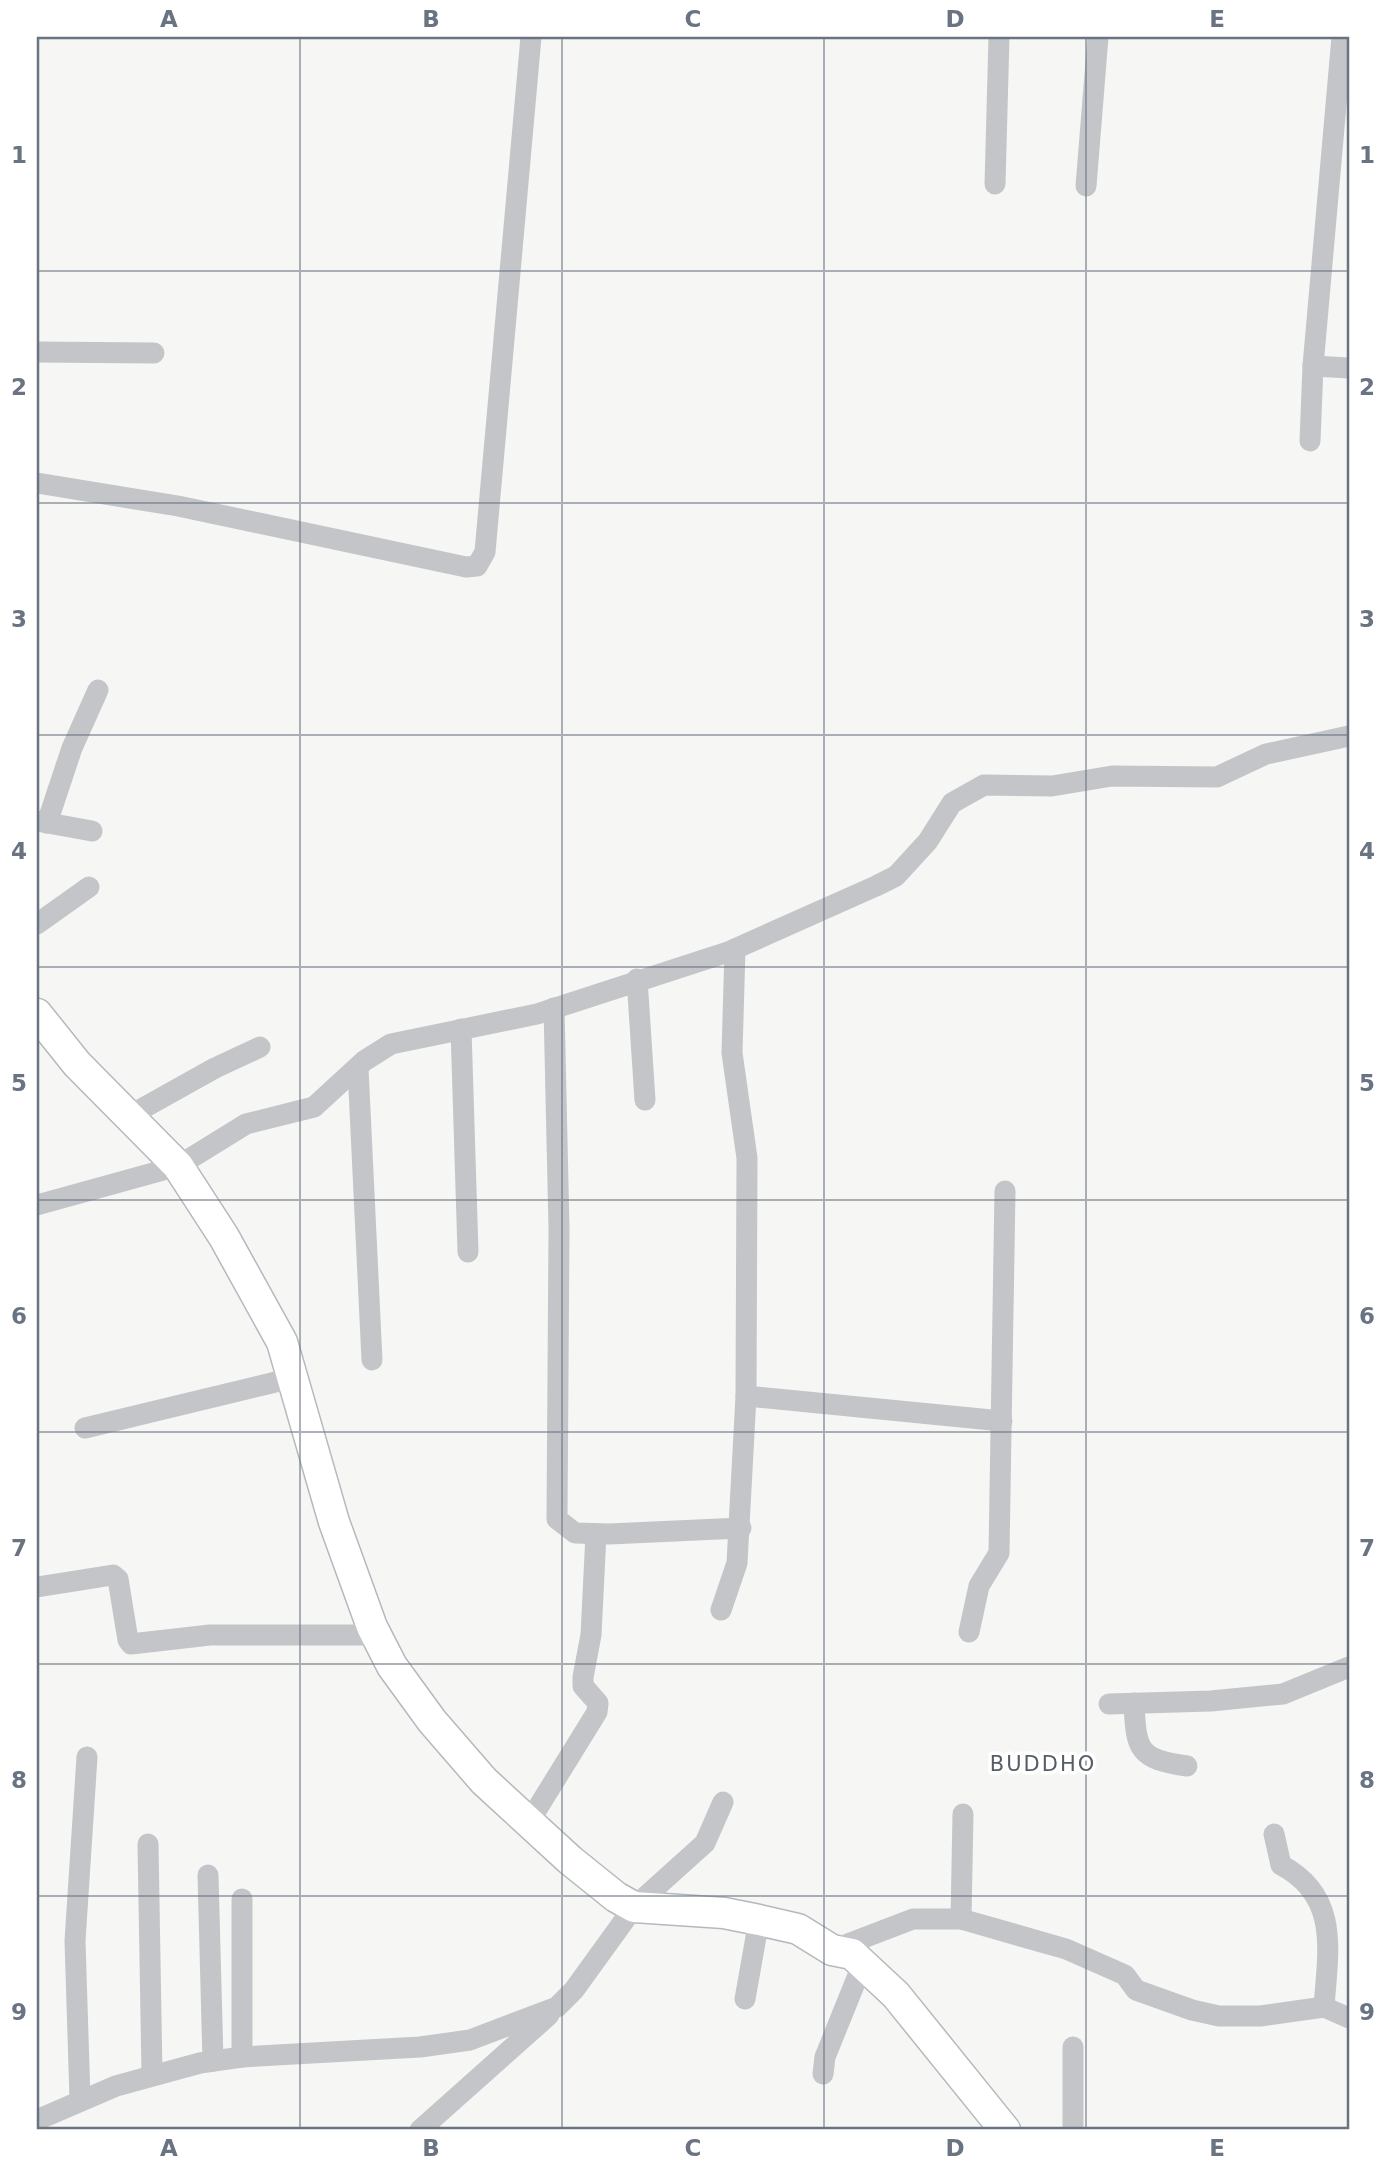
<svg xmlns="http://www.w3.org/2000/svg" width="1386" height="2167" viewBox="0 0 1386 2167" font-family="'DejaVu Sans',sans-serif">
	<rect width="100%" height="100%" fill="#f6f6f4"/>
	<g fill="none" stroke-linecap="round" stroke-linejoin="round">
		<g stroke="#b5b8bd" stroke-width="33">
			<path id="secondary" d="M37 1014 77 1064 178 1166 224 1237 282 1342 334 1522 372 1627 392 1666 432 1721 484 1781 570 1860 616 1897 634 1907 724 1913 759 1920 798 1929 832 1950 852 1954 896 1995 1005 2130"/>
		</g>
		<g stroke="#c3c5c8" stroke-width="21">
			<path d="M995 184 999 37"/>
			<path d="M1086 186 1098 37"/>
			<path d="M37 352 154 353"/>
			<path d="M1313 366 1349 368"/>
			<path d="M1310 441 1313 366 1342 37"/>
			<path d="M37 483 178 506 466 567 477 566 485 552 531 37"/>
			<path d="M37 821 92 831"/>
			<path d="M47 823 72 748 98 690"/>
			<path d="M37 924 89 887"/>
			<path d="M637 979 645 1100"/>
			<path d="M554 1008 559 1228 557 1519 575 1533 609 1534 741 1528"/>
			<path d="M461 1029 468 1252"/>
			<path d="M358 1068 372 1360"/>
			<path d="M129 1116 215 1068 260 1047"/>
			<path d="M37 1205 178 1166 246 1124 314 1107 364 1061 391 1044 537 1014 728 952 876 886 896 876 928 841 952 803 984 785 1052 786 1112 776 1217 777 1266 754 1349 736"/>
			<path d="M746 1396 1002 1421"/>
			<path d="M85 1428 292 1378"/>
			<path d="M37 1587 113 1575 118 1579 128 1640 131 1644 210 1635H376"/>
			<path d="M721 1610 737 1563 746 1396 747 1158 732 1053 735 949"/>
			<path d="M969 1632 979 1586 999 1553 1005 1191"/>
			<path d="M1134 1703C1136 1750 1138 1759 1187 1766"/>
			<path d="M1109 1704 1211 1701 1283 1694 1349 1667"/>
			<path d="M529 1822 597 1712 598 1703 583 1686V1677L591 1635 596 1534"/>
			<path d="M1274 1834 1281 1865C1340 1896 1328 1951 1324 2007"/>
			<path d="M148 1844 152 2075"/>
			<path d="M208 1875 213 2061"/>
			<path d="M242 1899V2057"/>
			<path d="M961 1919 963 1814"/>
			<path d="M832 1950 913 1919H961L1066 1949 1125 1975 1136 1990 1192 2010 1219 2016H1260L1324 2007 1349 2018"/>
			<path d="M745 1999 759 1920"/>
			<path d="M823 2074 825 2057 863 1963"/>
			<path d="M80 2099 75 1941 87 1757"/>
			<path d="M37 2120 116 2086 200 2063 242 2057 420 2047 470 2040 557 2007 574 1990 634 1907 705 1843 723 1802"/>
			<path d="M420 2130 549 2015"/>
			<path d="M1073 2130V2047"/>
		</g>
		<use href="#secondary" stroke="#fff" stroke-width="30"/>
	</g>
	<path fill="none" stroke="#697381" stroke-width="2" stroke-opacity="0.55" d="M300 37V2130M562 37V2130M824 37V2130M1086 37V2130M37 271H1349M37 503H1349M37 735H1349M37 967H1349M37 1200H1349M37 1432H1349M37 1664H1349M37 1896H1349"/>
	<g text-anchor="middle" stroke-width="7" stroke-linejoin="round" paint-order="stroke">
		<g font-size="21" letter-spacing="2" fill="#565d67" stroke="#fff">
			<text x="1043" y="1771">BUDDHO</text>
		</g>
	</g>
	<rect width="1386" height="2167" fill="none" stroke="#ffffff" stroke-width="77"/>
	<rect x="38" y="38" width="1310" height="2090" fill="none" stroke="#697381" stroke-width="2.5"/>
	<g font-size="23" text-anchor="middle" font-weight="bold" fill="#697381">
		<text x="169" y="27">A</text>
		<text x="431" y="27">B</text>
		<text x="693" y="27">C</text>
		<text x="955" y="27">D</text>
		<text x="1217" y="27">E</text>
		<text x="19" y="163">1</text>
		<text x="1367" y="163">1</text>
		<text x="19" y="395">2</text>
		<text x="1367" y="395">2</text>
		<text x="19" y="627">3</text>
		<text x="1367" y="627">3</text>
		<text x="19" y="859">4</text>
		<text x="1367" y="859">4</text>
		<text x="19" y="1091">5</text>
		<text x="1367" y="1091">5</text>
		<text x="19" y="1324">6</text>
		<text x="1367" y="1324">6</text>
		<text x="19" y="1556">7</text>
		<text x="1367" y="1556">7</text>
		<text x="19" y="1788">8</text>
		<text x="1367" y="1788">8</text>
		<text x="19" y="2020">9</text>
		<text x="1367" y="2020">9</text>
		<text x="169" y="2156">A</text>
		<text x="431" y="2156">B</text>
		<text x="693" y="2156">C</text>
		<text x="955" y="2156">D</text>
		<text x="1217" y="2156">E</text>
	</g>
</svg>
